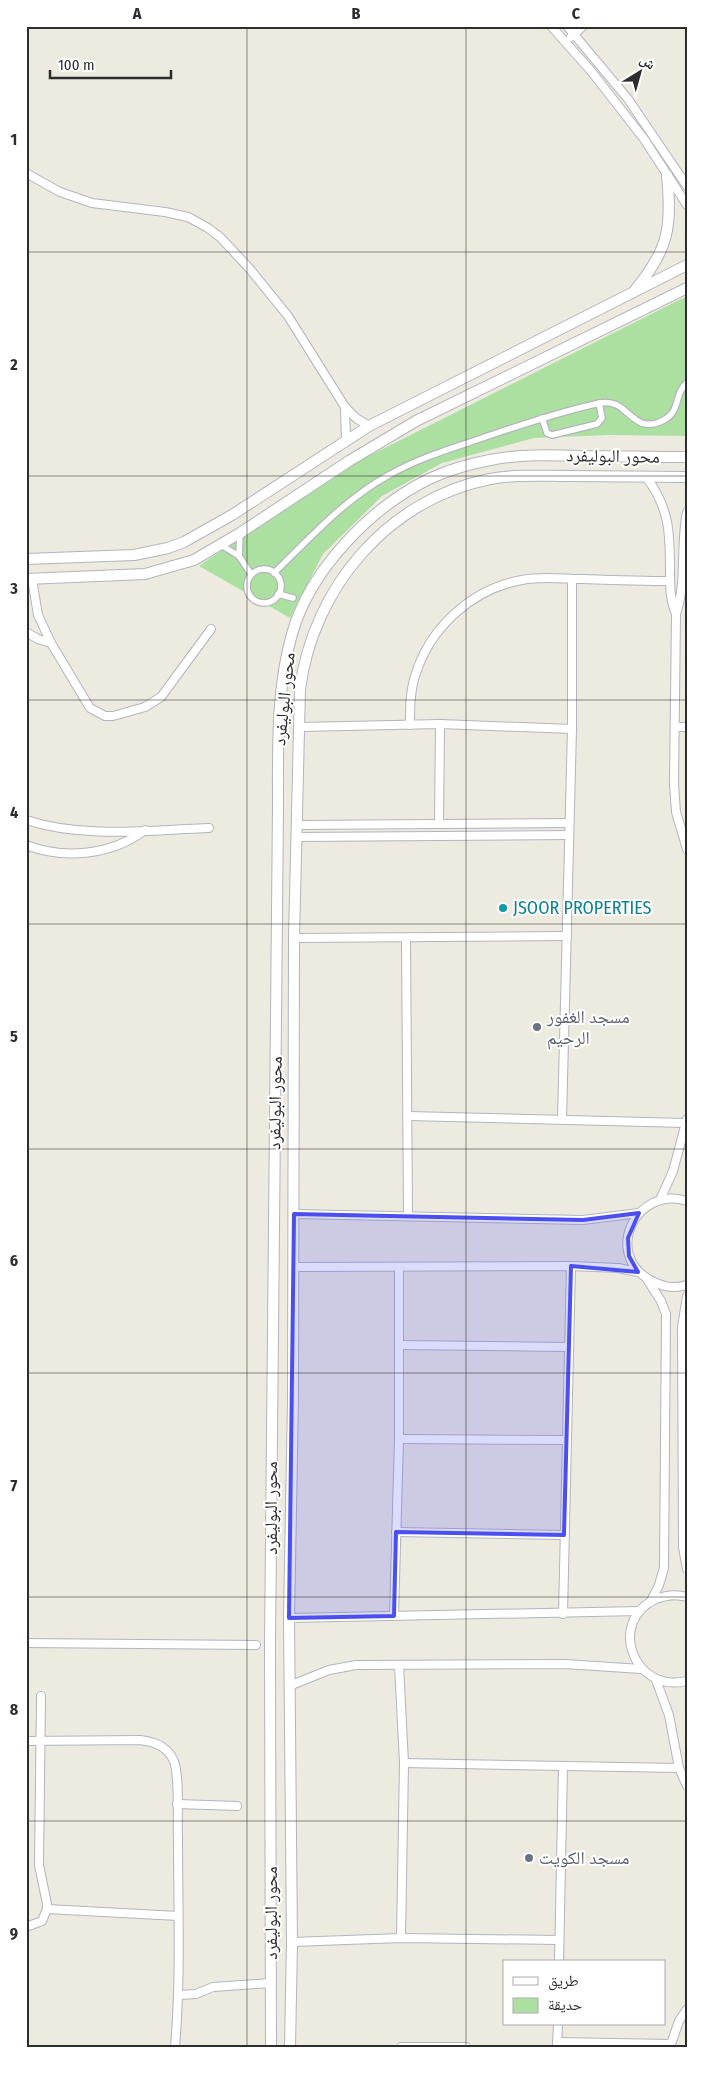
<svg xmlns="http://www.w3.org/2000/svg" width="713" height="2073" viewBox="0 0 713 2073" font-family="'Fira Sans Condensed','Noto Naskh Arabic',sans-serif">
	<rect width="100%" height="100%" fill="#edeae0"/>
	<path fill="#ace0a1" d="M687 296V436L610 435 534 438 442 463 382 496 323 554 290 618 199 566 333 474Z"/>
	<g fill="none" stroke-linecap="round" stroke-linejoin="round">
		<g stroke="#b4b4bf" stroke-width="8">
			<g id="pedestrian">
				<path d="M542 418 547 433 552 435 597 424 602 418 599 403"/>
				<path d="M221 545 239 556 251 574"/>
				<path d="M239 556 240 533"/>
				<circle cx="264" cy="586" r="17"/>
				<path d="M274 573C310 538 345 499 389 475 418 458 456 447 488 436 524 424 562 411 600 403 629 397 631 437 664 420 681 411 674 393 687 383"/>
				<path d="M278 594 293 598"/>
			</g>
		</g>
		<g stroke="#b4b4bf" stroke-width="10">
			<g id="minor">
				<path d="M551 26 591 71 644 139 687 205"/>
				<path d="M567 26 628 99 687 186"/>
				<path d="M571 37 583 26"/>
				<path d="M26 173 60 192 92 203 165 212 188 217 208 228 220 237 249 268 288 316 345 407 356 418 369 426"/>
				<path d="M345 407 346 441"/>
				<path d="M646 477C670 508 670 534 670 572 670 587 670 600 676 614"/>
				<path d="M687 512C680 545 687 582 676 614L674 784 676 812 687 849"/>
				<path d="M32 579 38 615 51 643 90 708 105 716H113L145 707 161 697 211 629"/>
				<path d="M26 632 38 639 51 643"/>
				<path d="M410 725C410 709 410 692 415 676 430 627 472 589 522 580 542 576 563 579 583 579 612 580 641 581 670 581"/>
				<path d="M299 727 440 724 572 729"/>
				<path d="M675 727H687"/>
				<path d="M26 820C85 839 149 830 209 828"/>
				<path d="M439 824 440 724"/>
				<path d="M296 825 569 823"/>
				<path d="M296 837 569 835"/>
				<path d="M26 845C65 860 112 855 145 830"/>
				<path d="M294 938 567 936"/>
				<path d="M406 938 408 1216"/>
				<path d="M408 1116 685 1123"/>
				<path d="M562 1119 572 729V579"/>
				<path d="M660 1200 673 1171 687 1119"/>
				<path d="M687 1201C636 1185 603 1254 650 1280 663 1287 673 1289 687 1285"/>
				<path d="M294 1214 583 1220 639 1213"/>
				<path d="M293 1267 571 1266 618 1268 638 1272"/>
				<path d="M647 1279 661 1301 666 1314 664 1568 659 1585 651 1601"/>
				<path d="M687 1296 682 1327 683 1547 687 1569"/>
				<path d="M400 1345 569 1347"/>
				<path d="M399 1439 567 1440"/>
				<path d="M396 1532 564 1535"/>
				<path d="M687 1597C677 1594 666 1595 656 1599 607 1621 633 1694 687 1681"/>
				<path d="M563 1614 571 1266"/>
				<path d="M394 1616 399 1439V1267"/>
				<path d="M289 1618 640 1611"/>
				<path d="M26 1643 256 1645"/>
				<path d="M399 1665 404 1763 401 1938"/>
				<path d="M656 1680 669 1715 679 1768 687 1786"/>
				<path d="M289 1686 329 1670 356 1665 565 1664 641 1669"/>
				<path d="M26 1741 140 1740C155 1742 167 1746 174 1761 180 1779 177 1818 178 1837 178 1907 181 1977 175 2047"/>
				<path d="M404 1763 679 1768"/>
				<path d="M177 1804 237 1806"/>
				<path d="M47 1909 178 1916"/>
				<path d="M26 1927 42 1921 47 1909V1904L39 1865 41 1696"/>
				<path d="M292 1942 401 1938 559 1940"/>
				<path d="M559 1962 563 1766"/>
				<path d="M179 1995 196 1994 213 1987 271 1983"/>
				<path d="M557 2042 670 2044"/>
				<path d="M557 2045 558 2024"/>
				<path d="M401 2047H466"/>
				<path d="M670 2047 679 2021 687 2009"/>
			</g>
		</g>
		<g stroke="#b4b4bf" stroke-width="12">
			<g id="tertiary">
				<path d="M635 290C669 249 672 227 667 175"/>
				<path d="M26 559 134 555 168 548 184 542 232 515 369 426 687 265"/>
				<path d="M26 579 145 574 194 560 240 533 349 461 416 421 687 288"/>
				<path d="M271 2047 270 1645 278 807C278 749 276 690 292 634 310 570 370 508 429 479 448 470 469 464 490 460 519 454 551 455 581 456 616 456 651 457 687 457"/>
				<path d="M290 2047 292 1942 289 1618 293 1400 294 938 300 689C313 588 388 499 490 479 516 474 543 476 569 476 608 476 648 477 687 477"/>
			</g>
		</g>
		<use href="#pedestrian" stroke="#fff" stroke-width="5.5"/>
		<use href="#minor" stroke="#fff" stroke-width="8"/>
		<use href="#tertiary" stroke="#fff" stroke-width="10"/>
	</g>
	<path fill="#4c4fef" fill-opacity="0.2" stroke="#4c4fef" stroke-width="4" stroke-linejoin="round" d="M639 1213 628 1238 629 1256 638 1272 571 1266 564 1535 396 1532 394 1616 289 1618 294 1214 583 1220Z"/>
	<path fill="none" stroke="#2d2d2d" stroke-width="1" stroke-opacity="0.55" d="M247 26V2047M466 26V2047M26 252H687M26 476H687M26 700H687M26 924H687M26 1149H687M26 1373H687M26 1597H687M26 1821H687"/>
	<circle fill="#0f9aa8" stroke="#fff" stroke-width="2" cx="503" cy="908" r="5"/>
	<g fill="#6b7280" stroke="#fff" stroke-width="2">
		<circle cx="537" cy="1027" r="5"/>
		<circle cx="529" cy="1858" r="5"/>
	</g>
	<g text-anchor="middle" stroke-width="4" stroke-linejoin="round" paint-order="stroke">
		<g font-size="18" fill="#2d2d2d" stroke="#fff">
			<text transform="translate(613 456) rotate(1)" y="6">محور البوليفرد</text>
			<text transform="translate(284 699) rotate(-84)" y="6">محور البوليفرد</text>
			<text transform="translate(275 1103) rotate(-89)" y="6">محور البوليفرد</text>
			<text transform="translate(271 1508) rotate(-90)" y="6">محور البوليفرد</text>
			<text transform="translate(271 1913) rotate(-90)" y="6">محور البوليفرد</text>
		</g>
		<g font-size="18" fill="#0d838f" stroke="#fff" text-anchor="start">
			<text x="513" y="914">JSOOR PROPERTIES</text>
		</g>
		<g font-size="18" fill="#5b616d" stroke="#fff" text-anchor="start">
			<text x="547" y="1023">مسجد الغفور<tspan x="547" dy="21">الرحيم</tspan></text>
			<text x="539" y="1864">مسجد الكويت</text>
		</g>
	</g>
	<rect width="713" height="2073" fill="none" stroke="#ffffff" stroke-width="55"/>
	<rect x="503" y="1960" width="162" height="65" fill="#ffffff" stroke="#ababab"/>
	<rect x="513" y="1977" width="25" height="8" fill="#ffffff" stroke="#ababab"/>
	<text x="548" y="1986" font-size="15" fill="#2d2d2d">طريق</text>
	<rect x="513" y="1998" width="25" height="15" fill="#ace0a1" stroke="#ababab"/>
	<text x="548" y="2010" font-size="15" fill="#2d2d2d">حديقة</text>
	<g transform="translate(640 72) rotate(37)" stroke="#ffffff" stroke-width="4" paint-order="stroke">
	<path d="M0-4L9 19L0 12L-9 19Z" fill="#2d2d2d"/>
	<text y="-8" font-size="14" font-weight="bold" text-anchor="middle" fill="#2d2d2d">ش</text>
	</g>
	<path d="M50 70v8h121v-8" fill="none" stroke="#2d2d2d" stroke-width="2.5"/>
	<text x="58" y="70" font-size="15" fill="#2d2d2d" stroke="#ffffff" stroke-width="4" paint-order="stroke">100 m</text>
	<rect x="28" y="28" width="658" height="2018" fill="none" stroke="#2d2d2d" stroke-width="2"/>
	<g font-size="16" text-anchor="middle" font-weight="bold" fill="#2d2d2d">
		<text x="137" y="19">A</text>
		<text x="356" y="19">B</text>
		<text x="576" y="19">C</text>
		<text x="14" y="145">1</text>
		<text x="14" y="370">2</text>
		<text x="14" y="594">3</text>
		<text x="14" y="818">4</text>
		<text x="14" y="1042">5</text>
		<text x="14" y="1266">6</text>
		<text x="14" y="1491">7</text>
		<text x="14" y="1715">8</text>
		<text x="14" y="1939">9</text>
	</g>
</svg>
